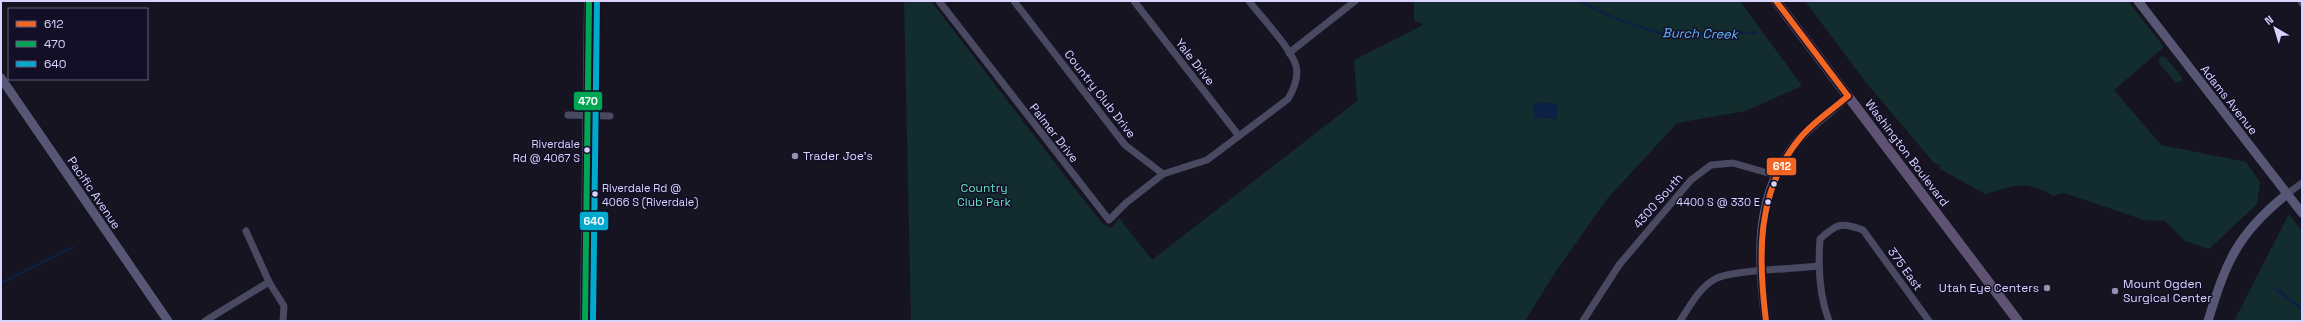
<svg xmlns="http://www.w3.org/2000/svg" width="2303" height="322" viewBox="0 0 2303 322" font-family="'Space Grotesk',sans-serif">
	<rect width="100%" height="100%" fill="#161421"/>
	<g fill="#132c2d">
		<path d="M904 1H931L1065 176 1103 224 1112 228 1119 218 1152 260 1357 101 1354 60 1423 25 1414 20V1H1740L1802 86 1745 111 1677 123 1607 199 1556 271 1525 321H911Z"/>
		<path d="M1805 1H2128L2164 47 2114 90 2161 145 2246 162 2260 182 2257 204 2209 249 2185 241 2165 221 2144 220 2064 193 2053 196C2023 179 2017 186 1985 194L1940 169V165L1934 163 1864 80Z"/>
		<path d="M2161 56 2166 58 2182 77V80L2176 83 2158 62Z"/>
		<path d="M2289 214 2302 231V321H2234Z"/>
	</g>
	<path fill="#0d2144" d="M1534 102 1557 104V119L1533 118Z"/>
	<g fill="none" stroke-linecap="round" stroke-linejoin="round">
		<g stroke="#0d2144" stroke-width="2.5">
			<path d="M1579 1 1614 18 1659 33H1756"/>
			<path d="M1 283 73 247"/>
			<path d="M2275 288 2302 309"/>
		</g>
		<g stroke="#4a4962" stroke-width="7">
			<path d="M939 1 1109 220 1126 203 1163 174 1207 160 1288 99C1294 89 1299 78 1296 66 1291 48 1261 17 1249 1"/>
			<path d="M1014 1 1125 145 1163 174"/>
			<path d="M1134 1 1239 136"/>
			<path d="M2301 1 2302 3"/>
			<path d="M1289 53 1355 1"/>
			<path d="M568 115 610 116"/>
			<path d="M2287 194 2302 183"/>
			<path d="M246 231 269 282"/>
			<path d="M205 321 269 282 284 306 283 321"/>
			<path d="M1583 321 1619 265 1691 180 1711 165 1733 163 1775 175"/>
			<path d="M1680 321C1690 306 1699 288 1715 279 1731 270 1796 269 1818 266"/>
			<path d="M1829 321C1819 295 1818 266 1820 239 1837 223 1842 222 1863 230L1929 321"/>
		</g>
		<g stroke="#575674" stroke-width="9">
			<path d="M2138 1 2302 213"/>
			<path d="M1 78 168 321"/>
			<path d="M1766 321C1757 256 1754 191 1800 138 1814 123 1833 110 1848 96"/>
			<path d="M2208 321C2226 262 2237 234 2287 194"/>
		</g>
		<g stroke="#5e5373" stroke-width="10">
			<path d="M1776 1 2018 321"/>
			<path d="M585 321 589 1"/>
		</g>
		<g stroke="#130f26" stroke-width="9">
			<g id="bus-1">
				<path d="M1776 1 1848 96"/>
				<path d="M1766 321C1758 257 1756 191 1800 138 1813 122 1832 110 1848 96"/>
			</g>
		</g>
		<g stroke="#130f26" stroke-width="9">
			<path id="bus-2" d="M585 321 589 1"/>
		</g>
		<g stroke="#130f26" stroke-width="9">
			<path id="bus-3" d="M593 321 597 1"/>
		</g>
		<use href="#bus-1" stroke="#f26522" stroke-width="6"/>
		<use href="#bus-2" stroke="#00a651" stroke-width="6"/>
		<use href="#bus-3" stroke="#00a9ce" stroke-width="6"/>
	</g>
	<g fill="#d9d4ff" stroke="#130f26" stroke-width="1.5">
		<circle cx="587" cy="150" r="3.5"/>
		<circle cx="1774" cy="184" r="3.5"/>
		<circle cx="595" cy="194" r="3.5"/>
		<circle cx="1768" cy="202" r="3.5"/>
	</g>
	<g fill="#9591b1" stroke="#130f26" stroke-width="1.5">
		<circle cx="795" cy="156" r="4"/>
		<circle cx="2047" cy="288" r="4"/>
		<circle cx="2115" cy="291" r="4"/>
	</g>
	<g text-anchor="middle" stroke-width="3" stroke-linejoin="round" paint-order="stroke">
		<g font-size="11" fill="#d9d4ff" stroke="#130f26" text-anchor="end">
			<text x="580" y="148">Riverdale<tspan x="580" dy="14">Rd @ 4067 S</tspan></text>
			<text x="602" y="192" text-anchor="start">Riverdale Rd @<tspan x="602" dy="14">4066 S (Riverdale)</tspan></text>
			<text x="1760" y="206">4400 S @ 330 E</text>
		</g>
		<g font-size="12" fill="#d9d4ff" stroke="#130f26">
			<text transform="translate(1195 62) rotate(52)" y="4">Yale Drive</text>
			<text transform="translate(1100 94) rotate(52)" y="4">Country Club Drive</text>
			<text transform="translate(2229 100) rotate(52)" y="4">Adams Avenue</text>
			<text transform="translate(1054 133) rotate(52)" y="4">Palmer Drive</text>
			<text transform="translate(1907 153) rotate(53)" y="4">Washington Boulevard</text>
			<text transform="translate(94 193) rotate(56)" y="4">Pacific Avenue</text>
			<text transform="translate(1658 201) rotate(-49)" y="4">4300 South</text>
			<text transform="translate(1905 269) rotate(54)" y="4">375 East</text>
		</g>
		<g font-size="12" fill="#d9d4ff" stroke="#130f26" text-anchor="start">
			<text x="803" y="160">Trader Joe's</text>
			<text x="2123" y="288">Mount Ogden<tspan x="2123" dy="14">Surgical Center</tspan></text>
			<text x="2039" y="292" text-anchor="end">Utah Eye Centers</text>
		</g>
		<g font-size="12" fill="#5fe0c0" stroke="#130f26">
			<text x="984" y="192">Country<tspan x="984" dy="14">Club Park</tspan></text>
		</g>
		<g font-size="13" font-style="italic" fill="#62b6ff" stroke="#130f26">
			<text transform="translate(1700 33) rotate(1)" y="5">Burch Creek</text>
		</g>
	</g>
	<g stroke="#130f26" stroke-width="1.5">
		<rect x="573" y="91" width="30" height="20" rx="4" fill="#00a651"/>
		<rect x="1766" y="157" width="31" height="19" rx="4" fill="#f26522"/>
		<rect x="579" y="211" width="30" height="20" rx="4" fill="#00a9ce"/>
	</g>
	<g font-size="11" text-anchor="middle" font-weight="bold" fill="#fff">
		<text x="588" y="105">470</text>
		<text x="1782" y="170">612</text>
		<text x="594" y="225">640</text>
	</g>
	<rect width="2303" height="322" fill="none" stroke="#d9d4ff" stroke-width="4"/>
	<rect x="8" y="8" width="140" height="72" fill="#130f26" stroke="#625e7d"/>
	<rect x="16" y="21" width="20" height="6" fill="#f26522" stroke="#625e7d"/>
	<text x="44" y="28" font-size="12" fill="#d9d4ff">612</text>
	<rect x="16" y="41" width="20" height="6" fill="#00a651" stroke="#625e7d"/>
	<text x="44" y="48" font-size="12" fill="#d9d4ff">470</text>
	<rect x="16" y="61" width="20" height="6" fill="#00a9ce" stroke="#625e7d"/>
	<text x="44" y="68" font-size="12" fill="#d9d4ff">640</text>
	<g transform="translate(2275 28) rotate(322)" stroke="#130f26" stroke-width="3" paint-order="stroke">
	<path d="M0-3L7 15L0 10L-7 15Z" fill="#d9d4ff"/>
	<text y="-6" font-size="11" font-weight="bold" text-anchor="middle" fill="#d9d4ff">N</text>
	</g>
</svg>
